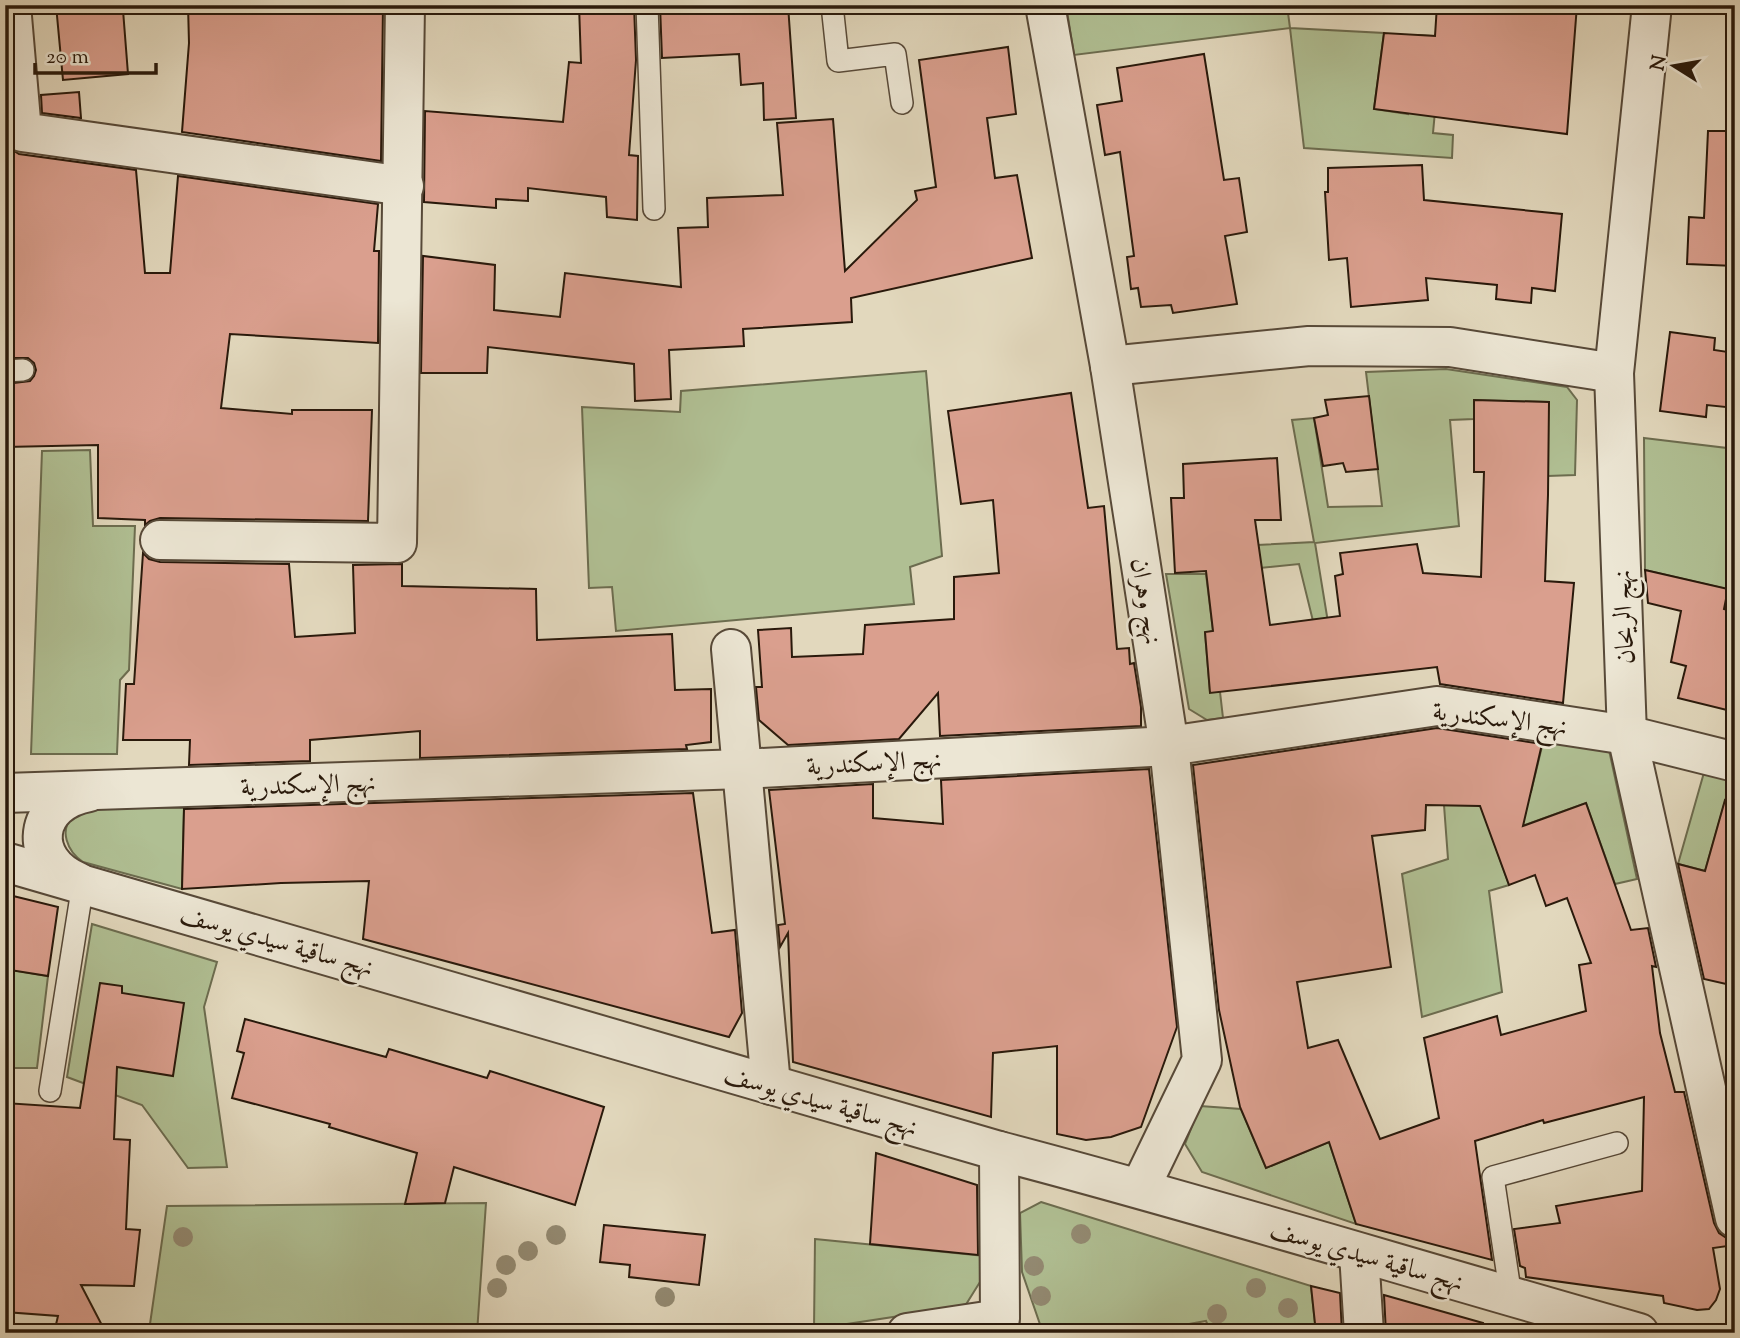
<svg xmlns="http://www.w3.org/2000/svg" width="1740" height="1338" viewBox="0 0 1740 1338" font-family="'Sorts Mill Goudy',Amiri,serif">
	<rect width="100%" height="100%" fill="#e2d8bd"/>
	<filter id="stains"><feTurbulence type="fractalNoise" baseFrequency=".00286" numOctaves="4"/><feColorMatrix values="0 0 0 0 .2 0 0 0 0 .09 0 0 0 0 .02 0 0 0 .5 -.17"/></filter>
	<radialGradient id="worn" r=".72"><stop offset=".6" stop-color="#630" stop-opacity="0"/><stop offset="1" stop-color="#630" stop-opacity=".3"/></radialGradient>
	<g fill="#b0bf93" stroke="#6c6c4f" stroke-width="2">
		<path d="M1066 5H1287L1290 28 1384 33 1374 109 1408 114 1419 35 1468 38 1438 79 1433 133 1453 135 1452 158 1304 148 1290 28 1074 55Z"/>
		<path d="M1446 369 1567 387 1577 400 1575 475 1548 476V402L1475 400 1474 419 1450 420 1459 526 1315 543 1336 671 1326 674 1299 564 1221 572 1218 547 1314 542 1292 420 1314 418 1328 507 1382 506 1366 372Z"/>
		<path d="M926 371 942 556 910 567 914 604 616 631 612 587 589 588 582 407 680 412 681 391Z"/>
		<path d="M1644 438 1735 449V591L1645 570Z"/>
		<path d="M90 450 93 526H135L129 670 120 680 117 754H31L42 451Z"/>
		<path d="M1166 574H1206L1213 631 1205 633 1210 692H1220L1223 718 1207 720 1189 709Z"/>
		<path d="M1545 734 1609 750 1637 879 1615 884 1586 803 1492 837 1509 885 1489 891 1502 992 1422 1017 1402 874 1448 859 1444 805 1509 789 1531 792Z"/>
		<path d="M1705 769 1732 777 1705 871 1678 864Z"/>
		<path d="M91 807 184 808 182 889 83 862C68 852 57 829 75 815 80 811 86 809 91 807Z"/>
		<path d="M92 924 217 962 204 1007 227 1167 188 1168 142 1105 67 1077Z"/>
		<path d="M5 956 13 957 11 970 48 976 37 1068H5Z"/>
		<path d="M1200 1106 1241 1109 1266 1168 1329 1142 1356 1224 1202 1172 1185 1144Z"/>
		<path d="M1041 1202 1311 1286 1316 1333H1211L1206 1321 1140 1333H1043L1022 1272 1020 1213Z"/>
		<path d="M486 1203 477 1333H196L150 1324 167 1206Z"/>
		<path d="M815 1239 985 1256 980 1282 965 1306 814 1329Z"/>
	</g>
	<g fill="#da9f8e" stroke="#29190b" stroke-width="2" fill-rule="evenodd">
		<path d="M56 5H112L113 11 123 10 128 74 63 80Z"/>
		<path d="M188 5H383L381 161 182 132 189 43Z"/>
		<path d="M579 5H634L636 60 629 155 638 156 637 220 607 217 606 197 528 188V201L496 199V208L424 202 425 111 563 122 569 62 581 63Z"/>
		<path d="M660 5H788L796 118 764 120 763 83 741 85 739 54 662 58Z"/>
		<path d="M1437 5H1577L1567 134 1374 109 1384 33 1435 36Z"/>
		<path d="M1008 47 1016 114 987 118 995 178 1017 175 1032 258 851 298 852 322 743 329 744 346 669 350 671 399 635 401 634 364 488 347 487 373H421L423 256 495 265 494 310 560 317 565 273 681 287 678 228 708 227 707 198 783 195 777 123 833 119 845 271 917 200 915 191 936 187 919 60Z"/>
		<path d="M1204 54 1224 180 1239 178 1247 232 1225 236 1237 304 1173 313 1171 305 1141 307 1138 288 1131 289 1127 257 1134 256 1120 152 1105 155 1097 105 1122 101 1117 68Z"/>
		<path d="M79 92 81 118 42 113 41 95Z"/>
		<path d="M1708 131H1735V266L1687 264 1689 217 1704 218Z"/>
		<path d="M5 145 19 154 136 170 145 273H170L178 176 378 204 374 251H379L378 343 230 334 221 408 292 414V410H372L368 521 160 518 150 521 145 525V520L98 518V445L5 447V384L30 381 34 376 36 370 34 363 28 358H5Z"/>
		<path d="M1422 165 1424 200 1562 214 1555 291 1532 288 1531 303 1496 299 1497 285 1426 278 1428 300 1351 307 1347 258 1329 260 1325 192H1328V168Z"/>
		<path d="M1670 332 1715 338 1714 350 1735 353V408L1707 405 1706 417 1660 411Z"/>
		<path d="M1071 393 1088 508 1104 506 1117 649 1129 648 1130 664 1134 663 1141 707V726L940 736 938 693 899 739 788 745 759 720 756 687H762L758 630 791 628 792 657 863 654 865 625 954 619V577L999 573 993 500 961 504 948 411Z"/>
		<path d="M1369 396 1378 469 1346 472 1343 463 1323 466 1314 418 1328 415 1325 400Z"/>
		<path d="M1474 400 1549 402 1548 495 1545 581 1574 583 1563 703 1440 684 1437 667 1210 693 1205 632 1213 631 1206 571 1175 573 1171 498H1184L1183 464 1277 458 1281 520H1255L1270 625 1340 616 1335 576 1343 574 1340 553 1417 544 1423 573 1481 577 1484 472H1474Z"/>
		<path d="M143 553 149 559 160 562 289 564 295 637 355 633 353 565 402 564V586L536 589 537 640 672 634 675 690 711 689V742L686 745 687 749 420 758V731L310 740V761L189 765 190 740H123L126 684H134Z"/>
		<path d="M1645 570 1728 589 1724 609 1735 612V712L1678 698 1686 666 1671 662 1681 611 1648 603Z"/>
		<path d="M1437 728 1542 744 1523 826 1586 803 1631 930 1648 928 1656 967 1652 966 1660 1033 1675 1092H1684L1714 1223 1719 1233 1728 1239H1735V1245L1713 1248 1720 1289 1716 1300 1709 1309 1697 1310 1664 1303 1663 1296 1526 1277 1525 1268 1520 1266 1514 1229 1560 1223 1556 1206 1642 1191 1644 1097 1544 1123 1543 1120 1475 1141 1492 1260 1356 1224 1329 1142 1266 1168 1240 1107 1219 1010 1193 765ZM1426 805 1480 806 1509 885 1535 875 1546 906 1567 898 1591 963 1579 965 1586 1011 1501 1035 1497 1016 1424 1038 1439 1118 1380 1139 1338 1040 1308 1048 1297 982 1391 967 1372 836 1425 830Z"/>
		<path d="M1149 769 1177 1027 1141 1127 1111 1137 1086 1140 1057 1134V1046L993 1053 991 1117 793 1062 788 933 780 947 778 925 785 924 769 790 873 784V818L943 824 941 780Z"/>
		<path d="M693 793 712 933 735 930 742 1013 729 1037 363 939 369 881 281 883 182 889 184 809Z"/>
		<path d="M1725 800 1735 802V986L1704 979 1678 864 1705 871Z"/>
		<path d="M5 894 58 907 48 976 10 970 13 957 5 956Z"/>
		<path d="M100 983 122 986V993L184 1003 173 1076 117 1067 114 1139 130 1140 126 1229 140 1230 134 1286 81 1285 106 1333H54L58 1316 5 1312V1103L80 1108Z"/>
		<path d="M245 1019 386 1057 389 1049 487 1078 490 1071 604 1107 575 1205 454 1167 445 1203 405 1204 417 1153 329 1127 330 1124 232 1098 244 1053 237 1051Z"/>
		<path d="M876 1153 977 1185 978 1255 870 1244Z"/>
		<path d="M604 1225 705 1235 699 1285 629 1277 630 1265 600 1262Z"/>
		<path d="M1311 1286 1340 1293 1342 1333H1316Z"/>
		<path d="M1384 1295 1483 1323 1481 1333H1386Z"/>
	</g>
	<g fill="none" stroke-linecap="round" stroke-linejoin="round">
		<g stroke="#574938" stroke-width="24">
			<g id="service">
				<path d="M647 5 654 209"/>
				<path d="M832 5 838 61 895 54 902 103"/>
				<path d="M5 371 23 370"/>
				<path d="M50 1091 83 884"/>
				<path d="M1511 1297 1493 1177 1617 1143"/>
			</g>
		</g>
		<g stroke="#574938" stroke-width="42">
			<g id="minor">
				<path d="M11 5 22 132 404 186"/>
				<path d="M1045 5 1110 366 1169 746 1202 1060 1140 1188"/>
				<path d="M1110 366 1309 346 1450 347 1614 373"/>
				<path d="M160 540 397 543 405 5"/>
				<path d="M731 649 771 1085"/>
				<path d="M5 793 743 769 1169 746 1437 706 1627 735 1735 762"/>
				<path d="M5 862 999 1151C1214 1207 1425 1273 1639 1333"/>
				<path d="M78 882C26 860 33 802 89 792"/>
				<path d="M1359 1253 1364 1333"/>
				<path d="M907 1333 1000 1319 999 1151"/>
			</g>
		</g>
		<g stroke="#574938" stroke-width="42">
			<path id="tertiary" d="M1652 5 1614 373 1627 735 1735 1218"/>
		</g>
		<use href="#service" stroke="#ece6d4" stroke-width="21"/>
		<use href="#minor" stroke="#ece6d4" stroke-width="38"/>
		<use href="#tertiary" stroke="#ece6d4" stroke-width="38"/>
	</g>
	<g fill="#938a72">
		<circle cx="1081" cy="1234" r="10"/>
		<circle cx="556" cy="1235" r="10"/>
		<circle cx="183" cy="1237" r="10"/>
		<circle cx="528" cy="1251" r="10"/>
		<circle cx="506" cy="1265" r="10"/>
		<circle cx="1034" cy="1266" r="10"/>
		<circle cx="497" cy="1288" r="10"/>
		<circle cx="1256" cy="1288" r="10"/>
		<circle cx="1041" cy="1296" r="10"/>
		<circle cx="665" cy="1297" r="10"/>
		<circle cx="1288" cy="1308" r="10"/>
		<circle cx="1217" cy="1314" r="10"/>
	</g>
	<g text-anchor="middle" stroke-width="5" stroke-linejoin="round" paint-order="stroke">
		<g font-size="26" fill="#29190b" stroke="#ece6d4">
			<text transform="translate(1147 601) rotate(81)" y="9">نهج وهران</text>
			<text transform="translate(1623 617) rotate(-92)" y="9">نهج الريحان</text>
			<text transform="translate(1500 718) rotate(7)" y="9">نهج الإسكندرية</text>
			<text transform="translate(874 762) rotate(-3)" y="9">نهج الإسكندرية</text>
			<text transform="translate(308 784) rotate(-2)" y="9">نهج الإسكندرية</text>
			<text transform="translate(277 940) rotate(16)" y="9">نهج ساقية سيدي يوسف</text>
			<text transform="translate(821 1100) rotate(16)" y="9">نهج ساقية سيدي يوسف</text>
			<text transform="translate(1367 1255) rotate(16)" y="9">نهج ساقية سيدي يوسف</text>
		</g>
	</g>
	<rect width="1740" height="1338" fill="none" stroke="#e2d8bd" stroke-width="28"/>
	<rect x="7" y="7" width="1726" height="1324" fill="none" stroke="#29190b" stroke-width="3.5"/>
	<rect x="14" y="14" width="1712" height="1310" fill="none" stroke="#29190b" stroke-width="2"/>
	<g transform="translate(1674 66) rotate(281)" stroke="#ece6d4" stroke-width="5" paint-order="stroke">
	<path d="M0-5L12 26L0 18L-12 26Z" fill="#29190b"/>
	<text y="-10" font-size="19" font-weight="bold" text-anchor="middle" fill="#29190b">N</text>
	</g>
	<path d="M35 63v10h121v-10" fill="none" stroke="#29190b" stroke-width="3.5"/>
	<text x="46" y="63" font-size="21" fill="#29190b" stroke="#ece6d4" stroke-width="5" paint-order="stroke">20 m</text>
	<rect width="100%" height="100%" filter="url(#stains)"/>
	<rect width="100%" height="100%" fill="url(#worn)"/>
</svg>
